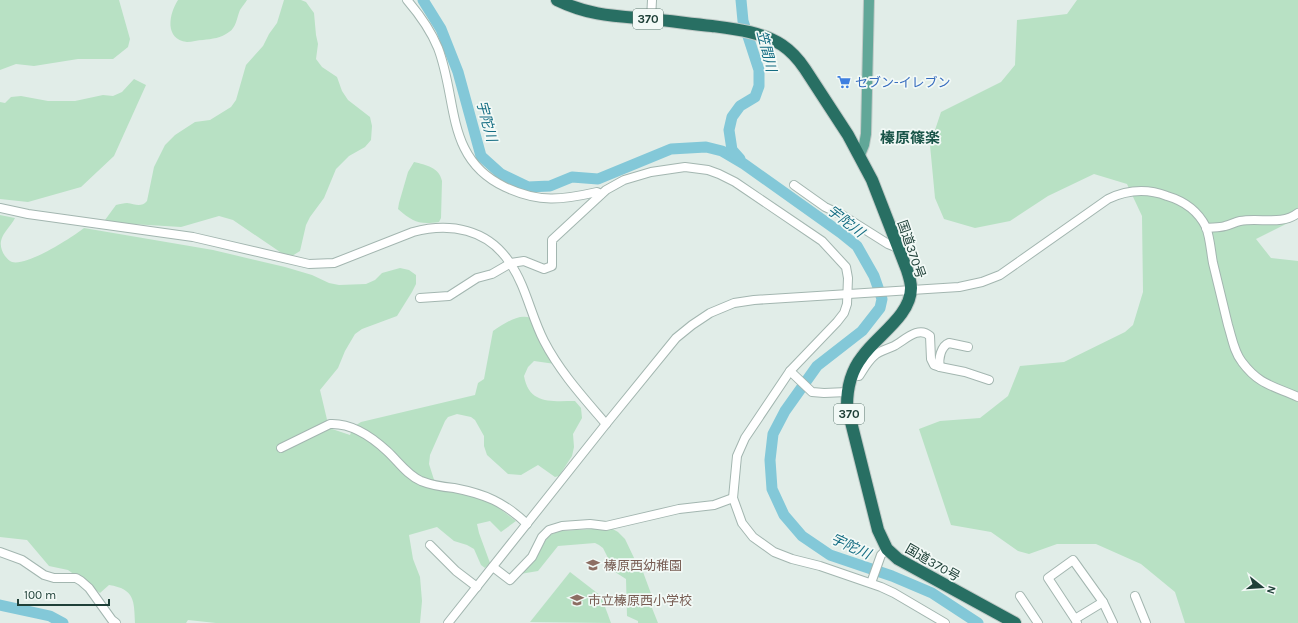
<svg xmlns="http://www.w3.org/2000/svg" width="1298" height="623" viewBox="0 0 1298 623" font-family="Karla,'Noto Sans JP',sans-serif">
	<rect width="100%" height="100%" fill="#e1ede8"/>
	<g fill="#b8e1c4">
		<path d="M0 0H119L130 39 128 47 113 59H78L34 66 16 64 0 70Z"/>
		<path d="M178 0H247C245 3 242 7 240 10 237 17 236 28 229 32 221 38 212 39 203 40 198 40 192 42 187 42 164 39 169 14 178 0Z"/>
		<path d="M284 0H301L306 2 311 9 314 13 316 35 318 44 316 59 322 67 337 77 342 91 348 100 370 117 372 126 371 140 365 147 349 156 336 169 324 198 310 217 306 225 300 251 292 256 283 254 233 220 219 216 181 227 115 223 105 220 116 205C120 204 124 203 127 203 135 204 141 208 147 201L154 167 165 145 175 135 195 122 210 120 231 107 236 100 246 65 263 46 269 34 277 23Z"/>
		<path d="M1077 0H1298V218L1256 239 1271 258 1298 261V623H1185L1175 592 1141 564 1096 544H1057L1029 554 1018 551 991 532 951 525 919 429 940 421 980 418 1008 396 1020 366 1064 362 1125 332 1133 325 1143 292 1142 216 1127 184 1094 174 1048 196 1010 221 975 228 944 219 935 198 930 145 941 112 1001 82 1015 65 1017 20 1067 14Z"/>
		<path d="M134 79 146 85 114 156 81 187 28 202 0 199V102L5 103 11 97 21 96 48 101H75L103 95 113 96 122 92Z"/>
		<path d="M414 162C426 165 439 167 442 181L441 218 439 222C419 225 413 222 398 209L399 203 408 172Z"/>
		<path d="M0 215 15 218C11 226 3 232 1 241 0 246 2 252 5 256 7 258 9 261 12 262 28 266 71 238 84 228L213 250 285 267 312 275 329 283 339 285 366 284 375 280 382 273 400 268 409 270 416 275V284L412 292 397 316 362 329 355 334 345 351 338 368 320 390 329 428 350 435 353 427 361 422 475 395 478 383 484 379 493 331C504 324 518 313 531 318L555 364 534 361 528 367 524 376C529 405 552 401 575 401L581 408 582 418 573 434 574 447 572 456 559 476 555 477 538 465 521 475 508 474 487 455 484 446V436L475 420 471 417 457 414 448 417 445 421 430 455 429 464 436 486 479 493 516 521 501 532 490 521 477 524 479 533 490 563 485 568 481 565 474 549 467 545 454 541 437 527 409 535 413 559 420 577 422 601 420 623H216L188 620 186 623H135C134 601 135 589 109 585L100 593 68 570 49 566 27 540 0 537Z"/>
		<path d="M611 528 618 532 625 539 635 560 643 572 653 599 652 608 658 623H638V621L627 616 626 579 615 572 603 548 599 545 595 543 558 546 538 571 520 574 537 556 548 536 559 531Z"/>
		<path d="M570 572 601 596 611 623 530 622Z"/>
	</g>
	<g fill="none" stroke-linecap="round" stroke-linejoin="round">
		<g stroke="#83c8d8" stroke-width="11">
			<path d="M423 0 441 29 458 72 481 156 501 174 528 187 550 186 572 177 598 179 671 149 706 147 722 151 744 164 841 233 857 246 874 276 882 299 880 308 862 331 817 366 785 411 773 434 770 460 772 489 784 515 802 536 830 555 892 576 932 593 978 623"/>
			<path d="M740 159 732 150 729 130 732 117 740 106 755 97 759 86V70L743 21 741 0"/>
			<path d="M0 605 50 616 63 623"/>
		</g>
		<g stroke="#a3b6b0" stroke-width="10">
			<g id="minor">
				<path d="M407 0C419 14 431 31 438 48 458 100 445 159 505 187 539 203 562 200 597 192L601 194"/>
				<path d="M651 19 652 0"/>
				<path d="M794 185 825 207 842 215 888 244 898 248"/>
				<path d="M0 208 28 214 193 237 309 264 334 263 413 232C450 222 488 229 510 263 526 286 531 316 544 341 560 372 583 397 606 424"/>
				<path d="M1206 228C1212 227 1219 228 1225 226 1230 225 1235 222 1240 221 1260 217 1281 226 1298 213"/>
				<path d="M420 298 449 296 477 278 492 274 511 263 524 261 544 269 552 266V240L606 190 624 180 651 172 685 167 708 170 719 174 735 182 822 241 846 267 848 278 847 304 844 313 837 322 790 371 745 438 737 456 733 498 742 523 753 537 774 552 792 559 820 566 881 587 894 593 945 623"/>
				<path d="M940 367C938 359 941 346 949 343L968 347"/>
				<path d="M790 371 812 392 824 393 847 392"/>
				<path d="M852 375 859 376C863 370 868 361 874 356 878 351 888 349 894 346 904 341 918 325 930 336L931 359 934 365 940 367 965 372 989 380"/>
				<path d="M281 448 330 424C351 423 372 437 387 451 398 461 407 475 421 481 431 485 443 487 454 488 485 494 504 502 527 524"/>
				<path d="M430 545 456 571 477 587"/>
				<path d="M0 552 22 560 44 575 54 578H76L81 581 89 588 112 620 116 623"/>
				<path d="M493 567 510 580 532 557 542 537 549 530 562 526 590 524 606 526 679 509 714 505 733 498"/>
				<path d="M871 583 881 555 887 549"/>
				<path d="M1020 596 1038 623"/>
				<path d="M1135 596 1146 623"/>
				<path d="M1103 602 1113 623"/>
				<path d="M1075 619 1048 578 1073 560 1103 602 1075 619 1077 623"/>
				<path d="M448 623 606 424 676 338 692 325 710 313 734 303 754 300 959 287 982 282 1000 275 1108 199C1127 190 1146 188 1167 196 1184 201 1198 211 1206 227 1210 237 1211 253 1213 263 1218 284 1223 305 1228 325 1232 338 1234 352 1242 362 1259 385 1274 386 1298 397"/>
			</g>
		</g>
		<g stroke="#c0cac7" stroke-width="12">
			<path id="major" d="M860 155 864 145 866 134 869 0"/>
		</g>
		<g stroke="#c0cac7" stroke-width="14">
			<path id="highway" d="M557 0C590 16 616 16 651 19 671 21 692 24 712 26 735 29 762 32 782 45 791 51 799 60 805 69L848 135 872 180 907 270C909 276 911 282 911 288 911 316 876 336 862 357 851 371 847 389 847 406L878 530 887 549 898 559 1015 623"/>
		</g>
		<use href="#minor" stroke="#fff" stroke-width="8"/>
		<use href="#major" stroke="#61a798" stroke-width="10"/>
		<use href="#highway" stroke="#286f63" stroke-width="12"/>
	</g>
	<defs>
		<g id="supermarket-bare" transform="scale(1.08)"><path d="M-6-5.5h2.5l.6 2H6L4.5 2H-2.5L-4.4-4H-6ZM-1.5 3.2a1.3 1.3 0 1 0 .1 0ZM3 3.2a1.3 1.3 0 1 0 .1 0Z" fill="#3f7fe0" stroke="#f2f9f6" stroke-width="2.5" paint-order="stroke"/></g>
		<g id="school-bare" transform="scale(1.08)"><path d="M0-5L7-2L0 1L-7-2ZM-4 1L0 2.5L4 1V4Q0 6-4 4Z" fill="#8d6e63" stroke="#f2f9f6" stroke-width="2.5" paint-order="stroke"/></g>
	</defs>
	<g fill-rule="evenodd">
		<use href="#supermarket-bare" x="844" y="82"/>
		<use href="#school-bare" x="593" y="565"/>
		<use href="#school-bare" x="577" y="600"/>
	</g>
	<g text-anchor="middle" stroke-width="3.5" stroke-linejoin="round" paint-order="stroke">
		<g fill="#f2f9f6" stroke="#5e7871" stroke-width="1">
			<rect x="633" y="9" width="30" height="20" rx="3"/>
			<rect x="834" y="404" width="30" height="20" rx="3"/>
		</g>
		<g font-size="12" font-weight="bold" fill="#1f4038">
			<text x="648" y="23">370</text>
			<text x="849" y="418">370</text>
		</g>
		<g font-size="13" fill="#366cbe" stroke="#f2f9f6" text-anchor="start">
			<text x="855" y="87">セブン-イレブン</text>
		</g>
		<g font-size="13" fill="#1f4038" stroke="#f2f9f6">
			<text transform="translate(912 249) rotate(71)" y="5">国道370号</text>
			<text transform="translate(933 562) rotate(30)" y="5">国道370号</text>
		</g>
		<g font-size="13" fill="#785e54" stroke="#f2f9f6" text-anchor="start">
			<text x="604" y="570">榛原西幼稚園</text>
			<text x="588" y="605">市立榛原西小学校</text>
		</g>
		<g font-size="14" font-style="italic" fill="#136c82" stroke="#f2f9f6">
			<text transform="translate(767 51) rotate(76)" y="5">笠間川</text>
			<text transform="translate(487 121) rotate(75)" y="5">宇陀川</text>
			<text transform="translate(846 221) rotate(38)" y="5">宇陀川</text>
			<text transform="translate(851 546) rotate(24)" y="5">宇陀川</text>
		</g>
		<g font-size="15" font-weight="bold" fill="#195448" stroke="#f2f9f6">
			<text x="910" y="143">榛原篠楽</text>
		</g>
	</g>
	<g transform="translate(1262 587) rotate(107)" stroke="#f2f9f6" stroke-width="3" paint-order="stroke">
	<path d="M0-3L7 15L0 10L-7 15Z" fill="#1f4038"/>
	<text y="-6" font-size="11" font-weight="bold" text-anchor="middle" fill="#1f4038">N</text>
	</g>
	<path d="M18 599v6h91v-6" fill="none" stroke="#1f4038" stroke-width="2"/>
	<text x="24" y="599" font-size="12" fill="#1f4038" stroke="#f2f9f6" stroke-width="3" paint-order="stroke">100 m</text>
</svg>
